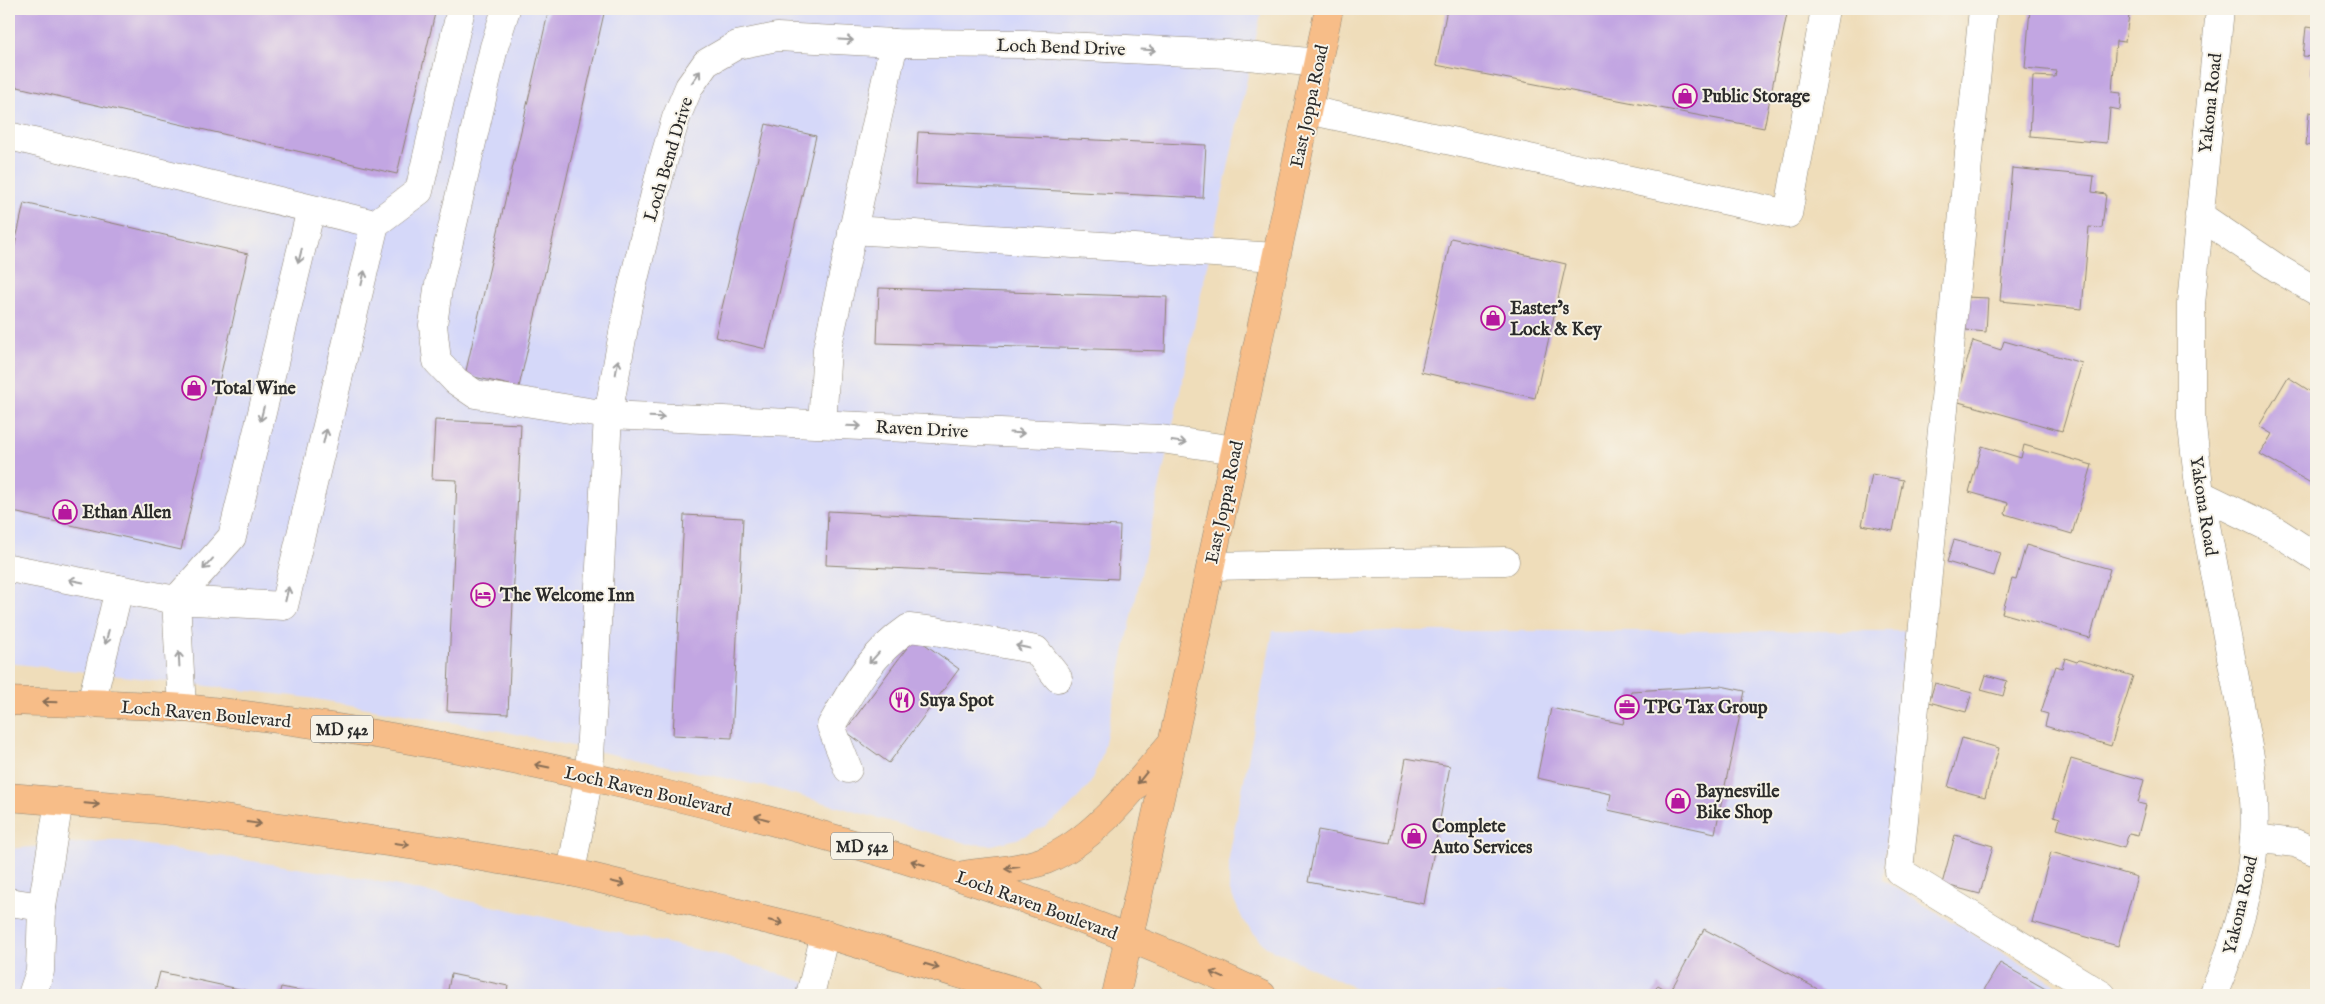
<svg xmlns="http://www.w3.org/2000/svg" width="2325" height="1004" viewBox="0 0 2325 1004" font-family="'IM FELL English',serif">
	<rect width="100%" height="100%" fill="#f7f3e8"/>
	<filter id="ink" filterUnits="userSpaceOnUse"><feTurbulence type="fractalNoise" baseFrequency=".02" numOctaves="2"/><feDisplacementMap in="SourceGraphic" scale="10" xChannelSelector="R" yChannelSelector="G"/><feConvolveMatrix kernelMatrix="1 2 1 2 8 2 1 2 1" color-interpolation-filters="sRGB"/></filter>
	<filter id="wash" filterUnits="userSpaceOnUse"><feTurbulence type="fractalNoise" baseFrequency=".0096" numOctaves="4" result="noise"/><feDisplacementMap in="SourceGraphic" scale="20" xChannelSelector="R" yChannelSelector="G"/><feGaussianBlur stdDeviation="1.12" result="paint"/><feColorMatrix in="noise" values="0 0 0 0 0 0 0 0 0 0 0 0 0 0 0 0 0 1.4 0 .05"/><feComposite in="paint" operator="in"/></filter>
	<g filter="url(#wash)">
		<rect width="100%" height="100%" fill="#efddba"/>
		<g fill="#d5d8f9">
			<path d="M9 9H1262L1102 756 1090 784 1068 809 1044 827 1017 839 992 845 969 844 776 789 502 731 310 698 9 663Z"/>
			<path d="M1273 631H1905L1883 880 2073 995H1371L1266 947 1244 922 1229 889V857Z"/>
			<path d="M114 840 356 877 713 953 845 995H9V849Z"/>
		</g>
		<g id="blocks">
			<g fill="#c2a6e2">
				<path d="M9 9H436L397 174 9 85Z"/>
				<path d="M549 9H605L519 387 465 375Z"/>
				<path d="M1447 9H1788L1764 128 1436 65Z"/>
				<path d="M2030 9H2130L2125 42 2116 41 2112 92 2121 93 2120 110 2110 108 2107 143 2030 136 2033 76 2055 77 2056 71 2025 68Z"/>
				<path d="M2306 27 2316 28V76L2311 75 2312 57 2303 56Z"/>
				<path d="M2309 112 2316 113V146L2306 145Z"/>
				<path d="M766 124 816 136 766 349 715 337Z"/>
				<path d="M918 132 1206 145 1203 198 915 184Z"/>
				<path d="M2012 168 2094 176 2092 192 2106 194 2102 228 2089 227 2082 309 2000 301Z"/>
				<path d="M24 203 248 254 181 550 9 511V272Z"/>
				<path d="M1451 238 1566 264 1535 398 1421 372Z"/>
				<path d="M879 288 1167 297 1165 351 877 343Z"/>
				<path d="M1965 297 1988 298 1986 332 1966 330Z"/>
				<path d="M1973 341 2001 350 2004 341 2082 363 2062 431 1955 401Z"/>
				<path d="M2288 377 2316 395V486L2260 454 2272 434 2259 426Z"/>
				<path d="M435 420 521 424 508 714 447 711 457 480 432 479Z"/>
				<path d="M2024 445 2092 465 2072 534 2005 514 2008 503 1969 492 1982 446 2021 458Z"/>
				<path d="M1872 474 1903 480 1893 531 1862 525Z"/>
				<path d="M828 511 1120 526 1118 579 826 565Z"/>
				<path d="M684 515 743 518 732 738 673 735Z"/>
				<path d="M1954 540 2001 553 1994 576 1947 562Z"/>
				<path d="M2026 545 2110 569 2090 638 2002 613 2012 579 2016 580Z"/>
				<path d="M915 637 959 669 889 763 845 731Z"/>
				<path d="M2065 658 2077 662 2079 660 2133 676 2111 746 2045 726 2048 714 2041 712 2056 666 2062 668Z"/>
				<path d="M1986 675 2007 681 2003 696 1981 690Z"/>
				<path d="M1935 683 1972 693 1966 712 1929 702Z"/>
				<path d="M1721 686 1745 691 1715 833 1608 810 1611 794 1537 778 1551 708 1623 724 1631 691Z"/>
				<path d="M1962 738 1999 748 1985 797 1948 787Z"/>
				<path d="M1406 758 1450 766 1424 904 1308 882 1318 830 1390 843Z"/>
				<path d="M2071 759 2144 780 2138 803 2146 805 2138 835 2129 833 2124 848 2057 829 2060 818 2054 816Z"/>
				<path d="M1955 835 1993 846 1980 894 1942 884Z"/>
				<path d="M2051 852 2137 877 2118 946 2032 922Z"/>
				<path d="M1704 929 1829 995H1652L1658 985 1670 992Z"/>
				<path d="M2000 963 2056 995H1981Z"/>
				<path d="M160 972 262 994V995H154Z"/>
				<path d="M451 974 508 986 506 995H447Z"/>
				<path d="M281 987 318 994V995H279Z"/>
			</g>
		</g>
	</g>
	<g filter="url(#ink)">
		<use href="#blocks" fill-opacity="0" stroke="#8d8472" stroke-width="1"/>
		<g fill="none" stroke-linecap="round" stroke-linejoin="round">
			<g stroke="#8d8472" stroke-width="29">
				<g id="minor">
					<path d="M506 9 494 47 438 289 433 325 437 361 456 381 475 394 608 415 1161 439 1235 450"/>
					<path d="M1983 9 1899 871 2102 995"/>
					<path d="M1308 110 1788 214 1825 9"/>
					<path d="M9 136 375 224"/>
					<path d="M2199 215 2277 268 2316 291"/>
					<path d="M852 230 1276 257"/>
					<path d="M822 424 827 349 894 43"/>
					<path d="M2200 494 2276 531 2316 557"/>
					<path d="M1211 566 1505 561"/>
					<path d="M9 568 176 600 232 537 311 209"/>
					<path d="M91 704 119 589"/>
					<path d="M182 708 176 600 284 606 375 224 419 191 461 9"/>
					<path d="M848 769 831 726C854 686 870 655 909 628L935 631 1036 650 1058 678"/>
					<path d="M2254 838 2295 843 2316 852"/>
					<path d="M571 872 589 776 608 415 629 300 661 169 676 118 689 87 706 63 737 45 777 37 894 43 1026 44 1227 54 1318 63"/>
					<path d="M9 902 42 907"/>
					<path d="M32 995 40 971 42 907 59 801"/>
					<path d="M810 995 825 934"/>
					<path d="M2213 995C2234 946 2252 891 2254 837 2256 810 2253 784 2250 757L2200 494 2191 418V304L2220 9"/>
				</g>
			</g>
			<g stroke="#8d8472" stroke-width="29">
				<g id="major">
					<path d="M9 701C67 703 126 703 184 708 333 723 481 751 626 785 844 835 1059 901 1262 995"/>
					<path d="M9 797 161 810 422 847 571 872 825 934 1029 995"/>
					<path d="M963 875C990 871 1020 870 1046 860 1095 840 1136 785 1169 746"/>
					<path d="M1116 995 1188 672 1329 9"/>
				</g>
			</g>
			<use href="#minor" stroke="#fff" stroke-width="28"/>
			<use href="#major" stroke="#f7bd88" stroke-width="28"/>
		</g>
		<defs><path id="oneway-shaft" d="M-6 0H5M1.5-3L5.5 0L1.5 3" fill="none" stroke-width="1.6" stroke-linecap="round" stroke-linejoin="round" transform="scale(1.25)"/></defs>
		<g stroke="#a0a0a0">
			<use href="#oneway-shaft" transform="translate(846 40) rotate(3)"/>
			<use href="#oneway-shaft" transform="translate(1148 50) rotate(3)"/>
			<use href="#oneway-shaft" transform="translate(696 77) rotate(-55)"/>
			<use href="#oneway-shaft" transform="translate(300 256) rotate(104)"/>
			<use href="#oneway-shaft" transform="translate(363 278) rotate(-77)"/>
			<use href="#oneway-shaft" transform="translate(617 367) rotate(-80)"/>
			<use href="#oneway-shaft" transform="translate(262 414) rotate(104)"/>
			<use href="#oneway-shaft" transform="translate(657 417) rotate(2)"/>
			<use href="#oneway-shaft" transform="translate(854 426) rotate(2)"/>
			<use href="#oneway-shaft" transform="translate(1017 433) rotate(3)"/>
			<use href="#oneway-shaft" transform="translate(325 436) rotate(-77)"/>
			<use href="#oneway-shaft" transform="translate(1179 442) rotate(8)"/>
			<use href="#oneway-shaft" transform="translate(208 564) rotate(132)"/>
			<use href="#oneway-shaft" transform="translate(76 581) rotate(-169)"/>
			<use href="#oneway-shaft" transform="translate(287 594) rotate(-77)"/>
			<use href="#oneway-shaft" transform="translate(107 637) rotate(104)"/>
			<use href="#oneway-shaft" transform="translate(1023 647) rotate(-169)"/>
			<use href="#oneway-shaft" transform="translate(874 658) rotate(132)"/>
			<use href="#oneway-shaft" transform="translate(179 659) rotate(-93)"/>
		</g>
		<g stroke="#876d55">
			<use href="#oneway-shaft" transform="translate(50 702) rotate(-178)"/>
			<use href="#oneway-shaft" transform="translate(542 766) rotate(-168)"/>
			<use href="#oneway-shaft" transform="translate(1142 778) rotate(129)"/>
			<use href="#oneway-shaft" transform="translate(92 804) rotate(5)"/>
			<use href="#oneway-shaft" transform="translate(762 818) rotate(-165)"/>
			<use href="#oneway-shaft" transform="translate(254 823) rotate(8)"/>
			<use href="#oneway-shaft" transform="translate(402 844) rotate(8)"/>
			<use href="#oneway-shaft" transform="translate(918 863) rotate(-163)"/>
			<use href="#oneway-shaft" transform="translate(1012 868) rotate(172)"/>
			<use href="#oneway-shaft" transform="translate(618 883) rotate(13)"/>
			<use href="#oneway-shaft" transform="translate(776 922) rotate(14)"/>
			<use href="#oneway-shaft" transform="translate(932 966) rotate(17)"/>
			<use href="#oneway-shaft" transform="translate(1217 975) rotate(-156)"/>
		</g>
	</g>
	<defs>
		<g id="shop-ring" transform="scale(1.25)"><circle r="9.5" fill="#f7f3e8" stroke="#b5179e" stroke-width="1.5"/><path d="M-5-2.5h2.3a2.7 3.5 0 0 1 5.4 0H5L5.5 6h-11ZM-1.5-2.5h3a1.5 2.3 0 0 0-3 0Z" fill="#b5179e"/></g>
		<g id="hotel-ring" transform="scale(1.25)"><circle r="9.5" fill="#f7f3e8" stroke="#b5179e" stroke-width="1.5"/><path d="M-6-4.5h1.5V1H6V5H4.5V3h-9V5H-6ZM-4 0a1.8 1.8 0 1 1 3.6 0ZM.5 0V-2.5h3Q6-2.5 6 0Z" fill="#b5179e"/></g>
		<g id="restaurant-ring" transform="scale(1.25)"><circle r="9.5" fill="#f7f3e8" stroke="#b5179e" stroke-width="1.5"/><path d="M-5-6h1v4h1v-4h1v4h1v-4h1v5L-1.5 .5V6h-2V.5L-5-1ZM5-6V6H3V1.5H1.5Q1.5-4 5-6Z" fill="#b5179e"/></g>
		<g id="office-ring" transform="scale(1.25)"><circle r="9.5" fill="#f7f3e8" stroke="#b5179e" stroke-width="1.5"/><path d="M-6-3h4V-5.5h4V-3h4V5H-6ZM-1-4.5V-3h2v-1.5ZM-6 0V1H6V0Z" fill="#b5179e"/></g>
	</defs>
	<g fill-rule="evenodd">
		<use href="#shop-ring" x="1685" y="96"/>
		<use href="#shop-ring" x="1493" y="318"/>
		<use href="#shop-ring" x="194" y="388"/>
		<use href="#shop-ring" x="65" y="512"/>
		<use href="#hotel-ring" x="483" y="595"/>
		<use href="#restaurant-ring" x="902" y="700"/>
		<use href="#office-ring" x="1627" y="707"/>
		<use href="#shop-ring" x="1678" y="801"/>
		<use href="#shop-ring" x="1414" y="836"/>
	</g>
	<g text-anchor="middle" stroke-width="4" stroke-linejoin="round" paint-order="stroke">
		<g fill="#f7f3e8" stroke="#686764" stroke-width="1">
			<rect x="311" y="715.5" width="62" height="27" rx="4"/>
			<rect x="831" y="832.5" width="62" height="27" rx="4"/>
		</g>
		<g font-size="16" font-weight="bold" fill="#2b2b2b">
			<text x="342" y="735">MD 542</text>
			<text x="862" y="852">MD 542</text>
		</g>
		<g font-size="18" fill="#2b2b2b" stroke="#f7f3e8">
			<text transform="translate(1061 47) rotate(2)" y="6">Loch Bend Drive</text>
			<text transform="translate(2210 103) rotate(-84)" y="6">Yakona Road</text>
			<text transform="translate(1309 106) rotate(-78)" y="6">East Joppa Road</text>
			<text transform="translate(668 159) rotate(-73)" y="6">Loch Bend Drive</text>
			<text transform="translate(922 429) rotate(3)" y="6">Raven Drive</text>
			<text transform="translate(1224 502) rotate(-78)" y="6">East Joppa Road</text>
			<text transform="translate(2204 506) rotate(81)" y="6">Yakona Road</text>
			<text transform="translate(206 714) rotate(5)" y="6">Loch Raven Boulevard</text>
			<text transform="translate(648 791) rotate(13)" y="6">Loch Raven Boulevard</text>
			<text transform="translate(1037 905) rotate(20)" y="6">Loch Raven Boulevard</text>
			<text transform="translate(2240 905) rotate(-77)" y="6">Yakona Road</text>
		</g>
		<g font-size="18" font-weight="bold" fill="#2b2b2b" stroke="#f7f3e8" text-anchor="start">
			<text x="1702" y="102">Public Storage</text>
			<text x="1510" y="314">Easter’s<tspan x="1510" dy="21">Lock &amp; Key</tspan></text>
			<text x="212" y="394">Total Wine</text>
			<text x="82" y="518">Ethan Allen</text>
			<text x="500" y="601">The Welcome Inn</text>
			<text x="920" y="706">Suya Spot</text>
			<text x="1644" y="713">TPG Tax Group</text>
			<text x="1696" y="797">Baynesville<tspan x="1696" dy="21">Bike Shop</tspan></text>
			<text x="1432" y="832">Complete<tspan x="1432" dy="21">Auto Services</tspan></text>
		</g>
	</g>
	<rect width="2325" height="1004" fill="none" stroke="#f7f3e8" stroke-width="30"/>
</svg>
